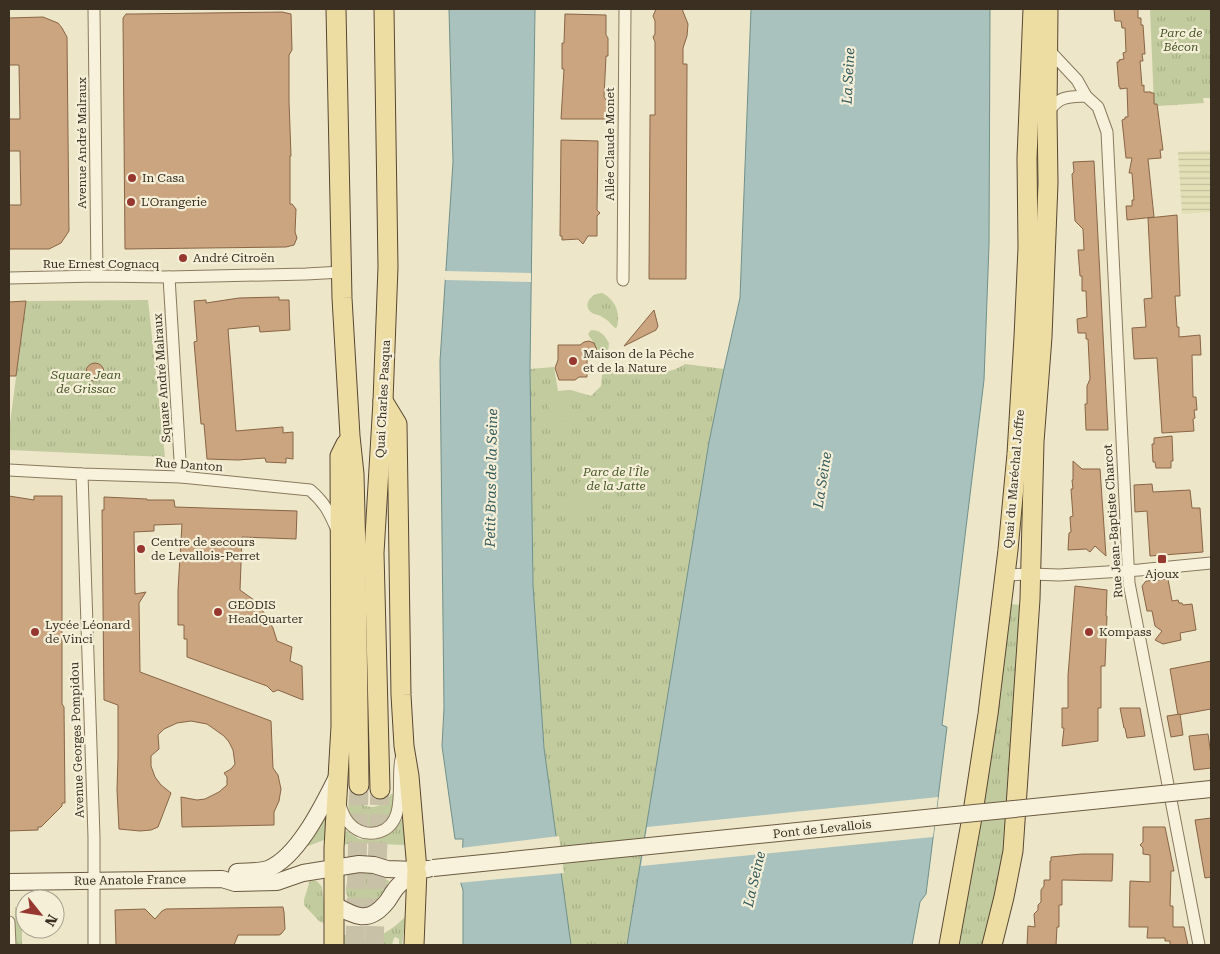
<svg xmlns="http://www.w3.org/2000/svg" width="1220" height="954" viewBox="0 0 1220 954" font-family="'Roboto Serif',serif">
	<defs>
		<pattern id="farmland-rules" width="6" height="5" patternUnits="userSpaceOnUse" patternTransform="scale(1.25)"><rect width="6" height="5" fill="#e3dfb6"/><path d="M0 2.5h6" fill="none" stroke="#c4c09c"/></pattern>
		<pattern id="grass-tufts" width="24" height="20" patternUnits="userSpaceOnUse" patternTransform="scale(1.25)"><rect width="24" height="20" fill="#c2cb9d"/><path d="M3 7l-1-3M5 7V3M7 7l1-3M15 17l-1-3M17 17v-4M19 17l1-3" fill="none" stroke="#a7af87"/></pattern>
	</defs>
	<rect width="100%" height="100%" fill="#ede6c9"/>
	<path fill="url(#farmland-rules)" d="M1211 150V212L1182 214 1178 152Z"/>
	<g fill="url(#grass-tufts)">
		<path d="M1150 9H1211V98H1203L1204 103 1158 106 1157 104H1154Z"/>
		<path d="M602 293C615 299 621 313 617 327L615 328C611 324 607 319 602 317 599 314 594 315 591 312 582 304 592 293 602 293Z"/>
		<path d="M148 300 165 457 9 450V431L26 301Z"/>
		<path d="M591 330C601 330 605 336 609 343L608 352 603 358 597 359 592 357C602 349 592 342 588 334Z"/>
		<path d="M685 364 724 369 709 442 627 945H571L544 748 533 585 530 369 554 367 558 391 571 390 591 396 601 386 602 375 607 369C616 370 626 369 635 370 656 370 665 377 685 364Z"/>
		<path d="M1010 604 1022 605 1006 850 984 945H958Z"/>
		<path d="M391 794H393C393 800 394 808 391 813 384 830 358 831 350 815 347 809 349 802 349 795H352C363 811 382 811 391 794Z"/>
		<path d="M325 816 328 818 324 840 308 846 305 845Z"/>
		<path d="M404 817 406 845 352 843 343 845V831L345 830 359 839 374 840 385 837 394 831Z"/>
		<path d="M364 872 382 877 389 881C387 886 384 890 381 894 358 931 325 879 364 872Z"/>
		<path d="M310 880 317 881 322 887 326 921 324 923 320 922 304 905V900Z"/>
		<path d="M15 907H22V945H14Z"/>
		<path d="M406 916 402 945H399V939L395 937 394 938 392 945C386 945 375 943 371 945H341V934C348 935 354 938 360 939 379 940 394 928 406 916Z"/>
	</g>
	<g fill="#c2cb9d">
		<path d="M571 390 570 421H549V392Z"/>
		<circle cx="586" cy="499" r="18"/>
	</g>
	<g fill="#a9c2bd" stroke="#70908b">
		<path d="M449 9H535L530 369 533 585 544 748 571 945H463V890L461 884 463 839H455L442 746 444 708 440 361 453 162Z"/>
		<path d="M751 9H990L989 245 984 380 942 725 947 727 926 894 920 902 912 945H627L709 442 724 369 740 298Z"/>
	</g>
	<g fill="#ede6c9">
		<path d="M445 271 531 273V282L445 280Z"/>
		<path d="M938 797 933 837 641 866 647 827Z"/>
		<path d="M559 836 564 873 458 883 460 848Z"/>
	</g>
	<g fill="#caa580" stroke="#886545">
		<path d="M656 9H682L688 24 687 36 683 48V64H687L686 279H649L650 115H655V42L653 37 655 34V21L653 16Z"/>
		<path d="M1114 9H1138V18H1141V25H1143L1145 54H1142L1143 61H1140L1142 86 1144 85V92H1151V93H1154V104H1157L1163 150H1160L1161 158 1148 159 1154 217 1127 220 1126 206H1132V200H1134L1132 173H1129L1132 158H1126L1122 120 1125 119V117H1128L1127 88 1120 89V87H1119L1117 62H1119V60L1124 59 1123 53 1126 52 1125 28H1122L1121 21H1115Z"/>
		<path d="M282 12 291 14 292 50 289 55V101L291 156H290V204H292L296 209 295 232 297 238 294 245 286 247 125 249 123 18 126 14H134Z"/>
		<path d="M565 14 606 15V35L608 38V56H606L604 97 607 101 606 119H561L564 69H562V43H564Z"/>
		<path d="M43 17 58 23 62 28 67 37 69 231 61 243 49 249H9V205H21L20 151H9V119H20L19 65H9V18Z"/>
		<path d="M561 140 598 141 597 210 600 213 597 216V236H588L583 244 578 239 562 240V236H560Z"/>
		<path d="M1094 161 1108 430H1086L1085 404H1087V386L1090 379 1088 339H1086V333H1078L1077 319 1087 317 1086 291H1082V276H1080L1078 250H1084L1083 229 1075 221 1072 174 1074 172 1073 162Z"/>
		<path d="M1177 215 1180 296H1175L1177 327H1179V337L1200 335 1201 355H1192L1193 397H1196L1197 410H1194L1195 418 1193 419 1194 431 1162 433 1157 358 1134 359 1132 328 1146 327 1144 299 1152 298 1148 218Z"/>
		<path d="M279 297V300H289L290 330 260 332 259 326 228 329 236 431 283 427V433L293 432V459L286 458V463L266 462 265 458 238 460 207 459 204 424H201L194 342 197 341 194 301 206 300V303L239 298Z"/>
		<path d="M26 301 16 376H9V302Z"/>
		<path d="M654 310 658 326 656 330 624 346Z"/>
		<path d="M589 341 594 343 597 350 594 355 587 360V377H579L575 380H559L555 368 558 360V345H580L584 342Z"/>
		<circle cx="95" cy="372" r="9"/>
		<path d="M1172 436 1173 461H1171V468H1156L1155 462H1153L1152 444H1154V438Z"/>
		<path d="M1073 461 1082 469H1100L1106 556 1095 546 1090 552 1086 549 1068 550 1069 533 1071 532 1070 517 1073 516 1071 489H1073L1072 480H1073Z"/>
		<path d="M1152 484 1153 492 1190 490 1192 508H1200L1203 552 1150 556 1147 511 1135 512 1134 485Z"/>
		<path d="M9 496 34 500V496H62V704L64 707 65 803H62V806L41 827H38V830L9 831Z"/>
		<path d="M104 497 147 499V500H174L175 507 297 511 296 539 242 537 240 590 254 600 265 614 273 628 277 641 292 647 290 661 302 666 303 700 278 690 273 692 267 686 187 657V639H184V625H178V590L182 524 154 525V531L134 532 135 594 146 592 139 603 140 672 271 721 273 768 278 775 281 789 279 801 274 812V825L182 827 181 797 197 800 205 799 219 792 227 785V777L224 773 231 769 235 764 233 750 229 742 224 736 207 724 191 721 177 723 164 729 158 735 159 749 151 756V766L155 777 161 785 171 793 158 827 151 830 140 831 119 829 117 790 118 757V705L104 700 102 510H104Z"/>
		<path d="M1168 579 1172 601 1178 600 1179 603H1182L1183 605 1192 604 1196 630 1180 633 1181 640 1163 644 1155 640 1162 631 1155 626 1152 611H1147L1142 586 1146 581Z"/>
		<path d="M1075 586 1107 590 1106 616H1107L1105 666H1101V708H1098V741L1062 746 1064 728H1062V708H1068V676Z"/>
		<path d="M1211 661V709L1178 715 1170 669Z"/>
		<path d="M1120 708H1140L1145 736 1127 738 1125 728H1124Z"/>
		<path d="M1180 714 1183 735 1171 737 1167 716Z"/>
		<path d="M1208 734 1211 755V768L1194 770 1189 736Z"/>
		<path d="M1211 818V877L1205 878 1195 820Z"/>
		<path d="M1143 827H1165L1174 871H1171L1170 906H1173V927H1184L1188 945H1170V941H1165V938H1147L1148 927H1129L1130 881 1150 882V855L1143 854V848L1140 845 1143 842Z"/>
		<path d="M1082 854H1113L1112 881 1062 880V905H1059V927H1057L1056 945H1027L1028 926 1035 927 1034 914 1038 910V905L1041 902V890L1044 886V880H1050V861H1051V857Z"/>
		<path d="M283 907 284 912 285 929 281 934 279 935H238L234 945H116L115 910 145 909 155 919 162 911 166 909Z"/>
	</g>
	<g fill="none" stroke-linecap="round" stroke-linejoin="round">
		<g stroke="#c9c1a7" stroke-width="19" stroke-dasharray="19 9" stroke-linecap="butt">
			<path d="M355 945 359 785"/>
			<path d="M374 945 380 789"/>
		</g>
		<g stroke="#89795e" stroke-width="13">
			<g id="street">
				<path d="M94 9 97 276"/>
				<path d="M1047 48 1077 80 1086 96 1098 107 1107 132 1129 583 1199 945"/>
				<path d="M1048 112C1060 96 1066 97 1086 96"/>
				<path d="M169 277 181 477"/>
				<path d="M9 278 97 276 169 277 306 274 342 272"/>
				<path d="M623 280 625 9"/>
				<path d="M9 470 82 474 181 477 310 490C325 503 329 512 337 530"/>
				<path d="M82 474 94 837V945"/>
				<path d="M1005 575 1031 574 1059 575 1139 570 1211 563"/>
				<path d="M340 804C343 816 348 826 360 831 366 834 372 834 379 832 408 823 396 782 401 759"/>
				<path d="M9 922 10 945"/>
			</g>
		</g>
		<g stroke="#6b5a41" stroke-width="18">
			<g id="secondary">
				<path d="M237 872C247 871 258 872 268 869 298 857 323 805 337 777"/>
				<path d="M9 882 222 879 235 883 277 882 303 873 359 864 374 865 387 869 417 870 428 869"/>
				<path d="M333 904C353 915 367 925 385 904 389 900 391 895 394 891 399 883 409 877 417 870"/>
			</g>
		</g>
		<g stroke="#574732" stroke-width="21">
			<g id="primary">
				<path d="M336 9 342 298 350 436 354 474 356 556 359 785"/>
				<path d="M383 401 397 424 401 695 404 746 409 776 417 870 414 945"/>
				<path d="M380 789 374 553 383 401 388 267 384 9"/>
				<path d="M334 945V848L341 726 340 456 346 444"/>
				<path d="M949 945 973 812 988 714 1008 550 1017 454 1024 337 1028 248 1027 158 1033 9"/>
				<path d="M992 945 1004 897 1013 851 1030 599 1034 442 1042 337 1048 183 1047 114 1048 9"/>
			</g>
		</g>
		<use href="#street" stroke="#f8f2dc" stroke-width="11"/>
		<use href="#secondary" stroke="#f8f2dc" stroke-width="16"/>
		<use href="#primary" stroke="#eedda3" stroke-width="19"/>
		<g stroke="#6b5a41" stroke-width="18" stroke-linecap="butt">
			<path id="secondary-bridge" d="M433 868 1211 789"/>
		</g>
		<use href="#secondary-bridge" stroke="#f8f2dc" stroke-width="16"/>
	</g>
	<g fill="#963830" stroke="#f5efd8" stroke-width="2">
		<circle cx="132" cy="178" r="5"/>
		<circle cx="131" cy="202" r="5"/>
		<circle cx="183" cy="258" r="5"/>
		<circle cx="573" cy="361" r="5"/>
		<circle cx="141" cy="549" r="5"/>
		<rect x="1157" y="554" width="10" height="10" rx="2.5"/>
		<circle cx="218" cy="612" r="5"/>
		<circle cx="35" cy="632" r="5"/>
		<circle cx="1089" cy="632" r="5"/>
	</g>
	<g text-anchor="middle" stroke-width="4.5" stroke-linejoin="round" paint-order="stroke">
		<g font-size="12" font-style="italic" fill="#475628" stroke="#f5efd8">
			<text x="1181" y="37">Parc de<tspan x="1181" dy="14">Bécon</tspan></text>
			<text x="86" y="379">Square Jean<tspan x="86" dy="14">de Grissac</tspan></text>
			<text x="616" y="476">Parc de l'Île<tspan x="616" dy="14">de la Jatte</tspan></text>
		</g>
		<g font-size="12" fill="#3a2f21" stroke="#f5efd8">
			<text transform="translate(82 143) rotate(-90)" y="4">Avenue André Malraux</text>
			<text transform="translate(610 144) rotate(-90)" y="4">Allée Claude Monet</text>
			<text x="101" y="268">Rue Ernest Cognacq</text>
			<text transform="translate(162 378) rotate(-94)" y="4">Square André Malraux</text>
			<text transform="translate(383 399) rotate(-87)" y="4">Quai Charles Pasqua</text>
			<text transform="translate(189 465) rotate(4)" y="4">Rue Danton</text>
			<text transform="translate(1014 479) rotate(-85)" y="4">Quai du Maréchal Joffre</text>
			<text transform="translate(1113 521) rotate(-94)" y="4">Rue Jean-Baptiste Charcot</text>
			<text transform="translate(77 740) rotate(-92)" y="4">Avenue Georges Pompidou</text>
			<text transform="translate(822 829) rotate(-6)" y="4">Pont de Levallois</text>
			<text transform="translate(130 880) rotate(-1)" y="4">Rue Anatole France</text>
		</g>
		<g font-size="12" fill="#3a2f21" stroke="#f5efd8" text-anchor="start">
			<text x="142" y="182">In Casa</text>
			<text x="141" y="206">L'Orangerie</text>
			<text x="193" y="262">André Citroën</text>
			<text x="583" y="358">Maison de la Pêche<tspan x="583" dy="14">et de la Nature</tspan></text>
			<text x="151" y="546">Centre de secours<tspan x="151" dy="14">de Levallois-Perret</tspan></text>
			<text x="1162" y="578" text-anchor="middle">Ajoux</text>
			<text x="228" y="609">GEODIS<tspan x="228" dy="14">HeadQuarter</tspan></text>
			<text x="45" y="629">Lycée Léonard<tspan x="45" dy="14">de Vinci</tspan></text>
			<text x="1099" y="636">Kompass</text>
		</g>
		<g font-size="14" font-style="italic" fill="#315859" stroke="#f5efd8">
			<text transform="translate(848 76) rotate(-87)" y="5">La Seine</text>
			<text transform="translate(491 478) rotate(-89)" y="5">Petit Bras de la Seine</text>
			<text transform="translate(822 480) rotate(-81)" y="5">La Seine</text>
			<text transform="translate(754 879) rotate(-77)" y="5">La Seine</text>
		</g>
	</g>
	<rect width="1220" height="954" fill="none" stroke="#3a2f21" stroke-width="20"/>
	<g transform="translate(40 914) rotate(120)"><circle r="24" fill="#f5efd8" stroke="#aaa28f"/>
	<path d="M0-4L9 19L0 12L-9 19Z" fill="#963830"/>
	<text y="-8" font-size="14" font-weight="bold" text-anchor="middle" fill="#3a2f21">N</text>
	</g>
</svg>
